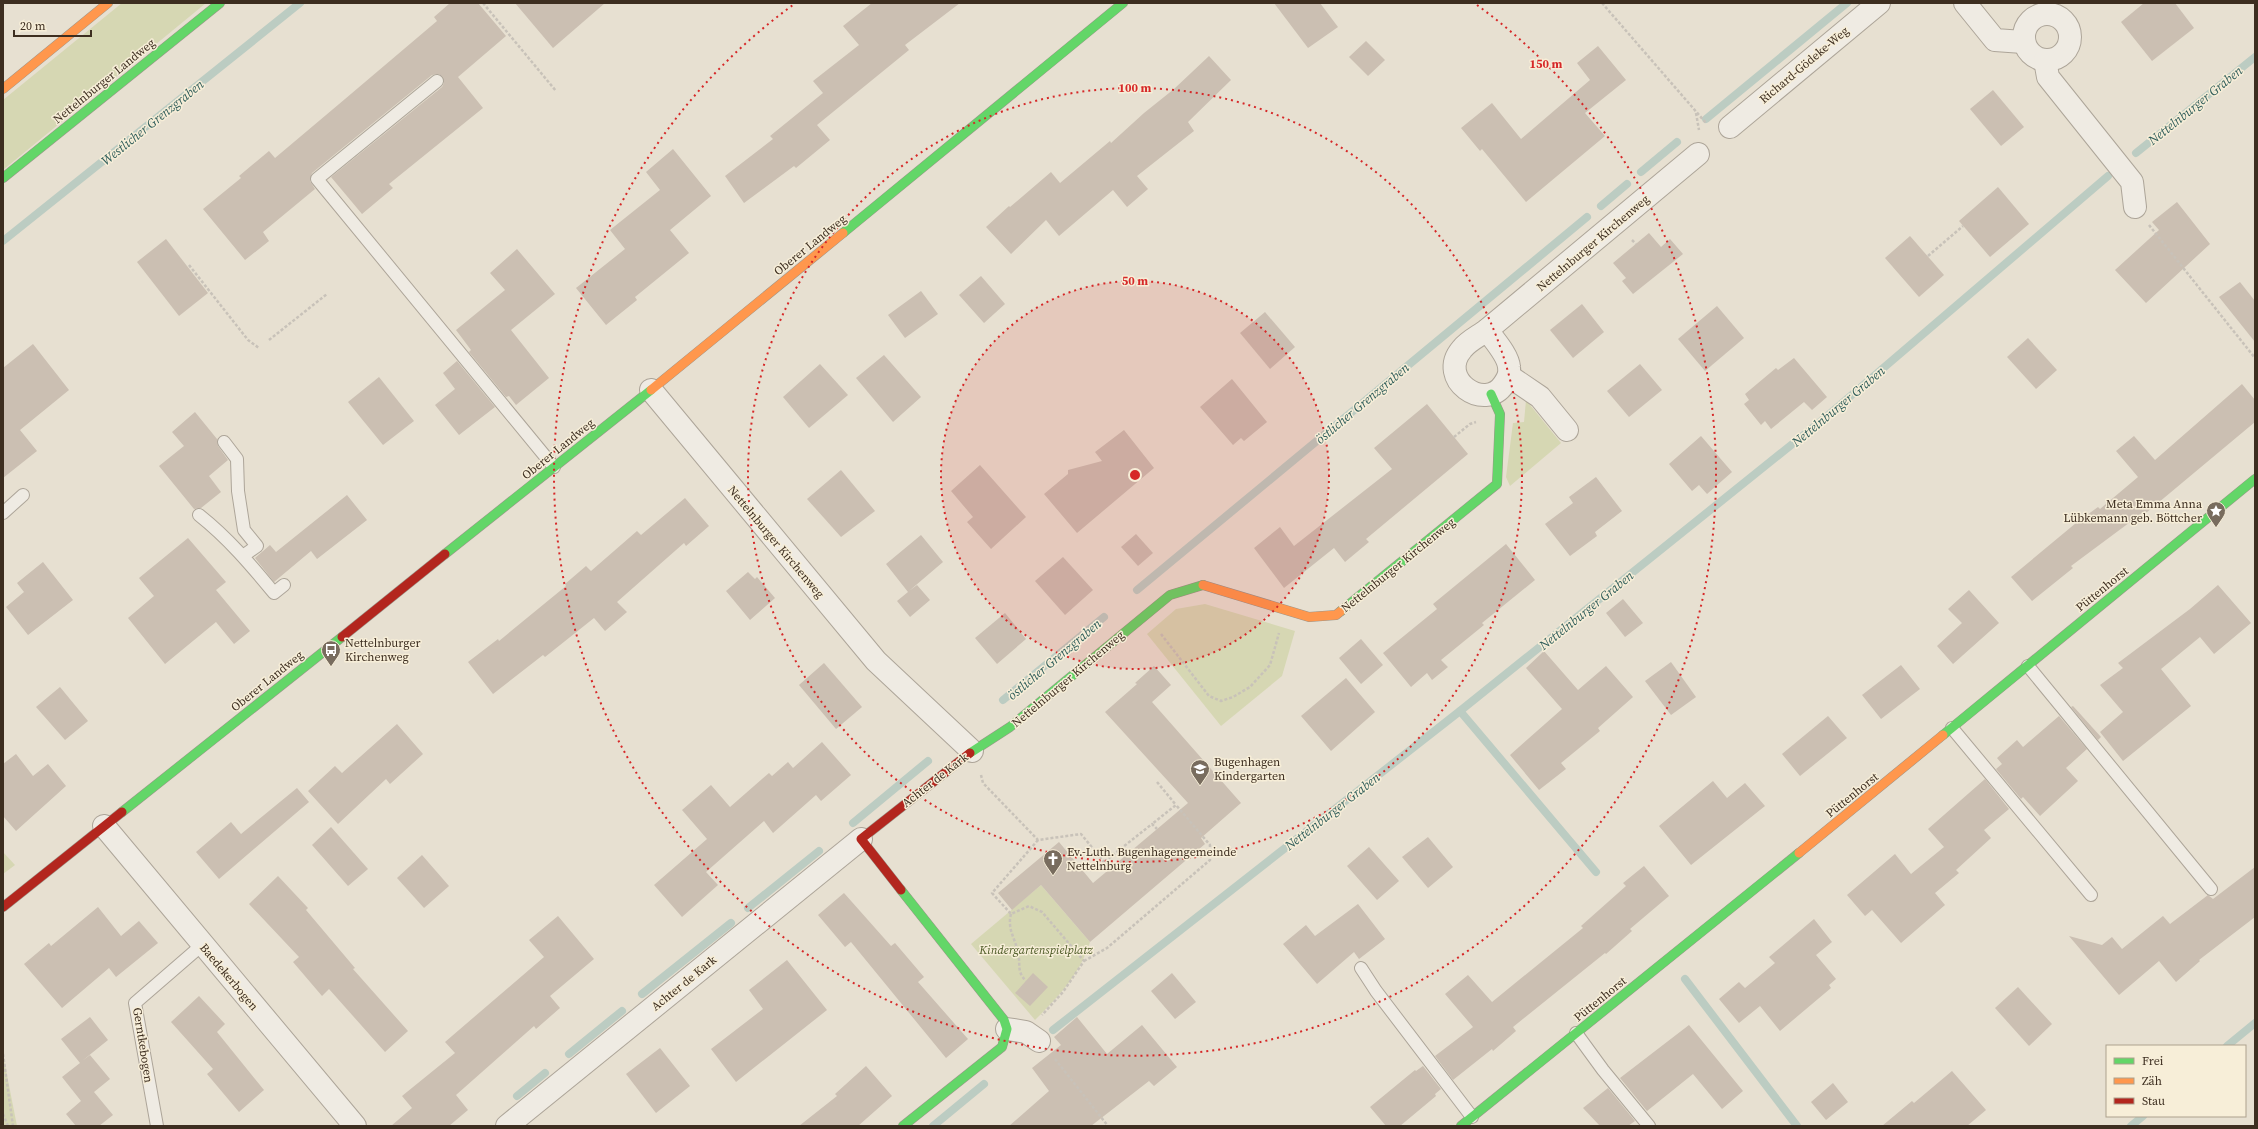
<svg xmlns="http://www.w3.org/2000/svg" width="2258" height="1129" viewBox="0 0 2258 1129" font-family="'Source Serif 4',serif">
	<rect width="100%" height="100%" fill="#e7e0d1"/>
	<g fill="#d6d7b3">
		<path d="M122 3H206L3 170V100Z"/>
		<path d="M1526 400 1561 443 1510 486 1506 477 1513 423 1524 422Z"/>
		<path d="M1205 604 1295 631 1282 676 1221 726 1147 634 1176 609Z"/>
		<path d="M3 852 15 865 3 874Z"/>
		<path d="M1041 885 1090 942C1080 974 1059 996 1035 1020L971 944Z"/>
		<path d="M3 1055 17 1126H3Z"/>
	</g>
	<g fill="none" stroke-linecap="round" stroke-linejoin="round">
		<g stroke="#bcccc2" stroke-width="8">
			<path d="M1706 119 1847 3"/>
			<path d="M2136 153 2255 57"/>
			<path d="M1641 172 1677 142"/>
			<path d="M1601 206 1627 184"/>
			<path d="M3 241 300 3"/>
			<path d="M1137 590 1587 217"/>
			<path d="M1003 700 1104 617"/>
			<path d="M1460 711 1596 872"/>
			<path d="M853 823 928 761"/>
			<path d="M748 908 819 851"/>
			<path d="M1685 979 1797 1126"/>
			<path d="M642 994 731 923"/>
			<path d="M1053 1030 1460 711 1826 417 2108 176"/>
			<path d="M2227 1046 2255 1023"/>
			<path d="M569 1054 622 1011"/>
			<path d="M517 1096 545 1073"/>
			<path d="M933 1126 984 1084"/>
			<path d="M2131 1126 2143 1116"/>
		</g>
	</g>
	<g fill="#cbbfb2">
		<path d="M450 3H478L506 36 458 77 483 108 389 184 393 188 362 214 331 177 442 87 444 83 443 77 439 74 432 75 312 173 310 181 315 189 263 232 269 241 245 260 203 209 241 178 239 176 269 151 275 158 345 99 437 21 434 17Z"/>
		<path d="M515 3H605L553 48Z"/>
		<path d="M872 3H960L905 45 909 50 817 125 830 140 796 168 794 166 744 203 725 176 773 139 770 136 823 93 813 81 859 45 843 26Z"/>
		<path d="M1274 3H1320L1338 27 1308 48Z"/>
		<path d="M2144 3H2175L2194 28 2152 61 2121 22Z"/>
		<path d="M1366 41 1385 60 1368 76 1349 57Z"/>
		<path d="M1598 46 1626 80 1585 113 1605 136 1526 202 1482 149 1480 151 1461 128 1492 103 1521 139 1590 80 1577 63Z"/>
		<path d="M1209 56 1231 80 1188 122 1194 131 1137 176 1148 189 1127 207 1113 190 1059 236 1046 220 1011 254 986 227 1009 206 1010 207 1051 172 1060 183 1110 141 1111 143 1144 113 1174 89Z"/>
		<path d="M1993 90 2024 127 2001 146 1970 109Z"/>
		<path d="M673 149 711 196 670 230 689 253 635 297 637 300 606 325 576 288 625 249 610 230 660 190 646 172Z"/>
		<path d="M1998 187 2029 224 1990 257 1959 221Z"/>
		<path d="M2177 202 2210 244 2146 303 2115 270 2159 230 2152 222Z"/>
		<path d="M1649 233 1661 247 1670 239 1683 254 1633 294 1622 281 1626 278 1613 263Z"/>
		<path d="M1910 236 1944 275 1919 297 1885 258Z"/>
		<path d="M166 239 208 293 179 316 137 262Z"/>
		<path d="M517 249 555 294 511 330 549 378 516 405 509 396 506 397 469 352 471 350 456 330 505 290 490 273Z"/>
		<path d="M981 276 1005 304 984 323 959 295Z"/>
		<path d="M2240 282 2255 301V342L2219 297Z"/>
		<path d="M921 291 938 314 905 338 888 315Z"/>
		<path d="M1582 304 1604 332 1573 358 1550 330Z"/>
		<path d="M1717 306 1744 338 1705 371 1678 339Z"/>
		<path d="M1265 312 1295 347 1270 369 1240 333Z"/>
		<path d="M2028 338 2057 370 2036 389 2007 357Z"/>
		<path d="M33 344 69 390 20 430 37 451 3 478V368Z"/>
		<path d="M884 355 921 397 893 422 856 378Z"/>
		<path d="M1794 358 1827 397 1812 410 1804 402 1771 429 1765 421 1761 425 1744 404 1749 400 1745 394 1776 368 1778 370Z"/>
		<path d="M457 361 495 407 459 435 435 405 455 389 443 373Z"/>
		<path d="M820 364 848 395 809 428 783 397Z"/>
		<path d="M1640 364 1662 390 1629 417 1607 391Z"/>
		<path d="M379 377 414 421 383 445 348 402Z"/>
		<path d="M1232 379 1267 422 1244 441 1241 438 1233 445 1200 407Z"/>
		<path d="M2242 384 2255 400V422L2146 513 2145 511 2071 566 2073 568 2032 601 2011 577 2076 523 2098 507 2100 509 2138 477 2116 451 2134 436 2155 460Z"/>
		<path d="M1427 404 1468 454 1366 539 1369 542 1345 562 1334 548 1284 588 1254 548 1280 527 1294 546 1392 469 1374 448Z"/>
		<path d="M195 412 217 439 218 446 228 460 209 476 221 492 201 508 194 509 159 466 184 446 172 432Z"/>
		<path d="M1124 430 1154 468 1077 533 1044 494 1068 474V470L1102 461 1095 452Z"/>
		<path d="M1701 436 1732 472 1707 494 1699 485 1692 491 1669 464Z"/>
		<path d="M980 465 1026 517 991 549 967 522 973 517 951 491Z"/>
		<path d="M841 470 875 511 841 537 807 499Z"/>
		<path d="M1596 477 1622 511 1595 532 1597 536 1570 556 1545 524 1573 503 1569 497Z"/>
		<path d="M347 495 367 520 317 559 311 551 274 582 255 558 270 545 276 552Z"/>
		<path d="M685 498 709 526 686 546 684 543 617 602 627 612 605 631 594 618 545 657 543 655 493 694 468 662 498 639 499 641 566 586 565 584 586 566 591 571 637 531 641 535Z"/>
		<path d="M1136 534 1153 553 1138 566 1121 547Z"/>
		<path d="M921 535 943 562 909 591 917 585 930 600 910 617 897 601 908 592 886 564Z"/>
		<path d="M188 538 226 582 216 590 250 631 234 644 216 622 165 664 128 618 154 596 139 578Z"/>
		<path d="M1506 544 1535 580 1482 623 1484 625 1441 660 1448 667 1432 680 1427 673 1411 687 1383 653 1437 609 1433 604Z"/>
		<path d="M1063 557 1093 590 1065 615 1035 581Z"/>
		<path d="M43 562 73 600 28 635 6 607 24 592 17 583Z"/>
		<path d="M748 572 755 579 757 577 775 598 750 620 726 591Z"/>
		<path d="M2218 585 2251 623 2214 654 2200 637 2161 669 2191 706 2123 761 2100 732 2123 712 2100 685 2123 668 2118 663 2190 609Z"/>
		<path d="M1969 590 1999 623 1953 664 1937 646 1962 623 1948 609Z"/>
		<path d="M1623 599 1643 623 1625 637 1606 613Z"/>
		<path d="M1005 613 1026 639 997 664 975 638Z"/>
		<path d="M1361 639 1383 665 1361 684 1339 658Z"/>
		<path d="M1544 651 1578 690 1606 666 1633 697 1598 728 1600 731 1561 763 1566 769 1539 790 1510 755 1562 709 1526 668Z"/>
		<path d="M1671 662 1696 697 1671 715 1645 681Z"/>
		<path d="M824 663 862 707 836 729 799 685Z"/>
		<path d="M1901 665 1920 689 1881 719 1862 695Z"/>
		<path d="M1154 666 1171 685 1152 702 1241 803 1201 838 1205 844 1090 942 1041 885 1012 910 998 893 1059 842 1093 883 1188 803 1105 712 1137 684 1135 683Z"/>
		<path d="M1346 678 1375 712 1331 751 1301 716Z"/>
		<path d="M60 687 88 721 65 740 36 707Z"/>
		<path d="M2073 706 2101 737 2098 740 2071 707Z"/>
		<path d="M1828 716 1847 738 1800 776 1782 754Z"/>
		<path d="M2059 716 2087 749 2066 768 2078 781 2040 816 2023 797 2021 799 1996 769 2002 764 1997 758 2017 740 2023 747Z"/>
		<path d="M397 724 423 754 390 784 386 779 338 824 308 791 335 766 342 773Z"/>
		<path d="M822 742 851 775 821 801 816 795 773 833 764 821 706 872 718 885 682 917 654 885 707 839 682 810 711 785 730 807 769 773 772 776 788 762 793 768Z"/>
		<path d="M16 754 33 776 48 764 66 786 16 831 3 816V764Z"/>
		<path d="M1985 779 2009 809 1984 830 1991 838 1956 870 1959 873 1935 893 1945 905 1901 943 1872 910 1865 916 1847 895 1895 854 1911 874 1944 847 1928 829Z"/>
		<path d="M1713 781 1727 798 1745 783 1765 806 1691 865 1659 826Z"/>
		<path d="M297 788 309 802 219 879 196 852 231 822 241 834Z"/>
		<path d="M331 827 368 869 348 886 312 845Z"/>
		<path d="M1428 837 1453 867 1428 888 1402 857Z"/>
		<path d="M1369 847 1399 881 1377 900 1347 866Z"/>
		<path d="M422 855 449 886 424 908 397 878Z"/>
		<path d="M1644 866 1669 896 1630 929 1632 931 1606 954 1605 953 1513 1027 1516 1031 1493 1051 1492 1049 1453 1080 1435 1056 1473 1027 1445 994 1468 975 1492 1002 1583 928 1581 926 1626 886 1623 883Z"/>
		<path d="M2255 867V917L2199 960 2200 961 2176 982 2159 961 2119 995 2069 936 2102 945 2112 937 2122 949 2163 916 2170 924 2208 895 2213 899Z"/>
		<path d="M278 876 308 908 306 910 355 968 353 969 408 1031 385 1052 329 989 322 996 293 962 299 957 249 904Z"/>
		<path d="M844 893 891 946 895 943 924 977 918 982 968 1039 946 1058 851 942 845 947 818 915Z"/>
		<path d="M1358 904 1385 939 1359 959 1354 952 1317 984 1283 944 1306 925 1315 936Z"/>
		<path d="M98 907 121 936 139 921 158 943 116 977 109 968 62 1008 24 964 49 943 51 946Z"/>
		<path d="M558 916 594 959 550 996 560 1008 536 1029 534 1026 456 1095 468 1110 449 1126H391L412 1108 402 1096 455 1053 445 1042 544 957 529 940Z"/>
		<path d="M1814 919 1832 942 1816 955 1836 979 1829 985 1831 988 1780 1031 1760 1006 1739 1023 1719 999 1739 982 1745 988 1775 963 1769 957Z"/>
		<path d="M787 960 827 1010 736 1082 711 1049 763 1009 749 990Z"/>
		<path d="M1033 973 1048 987 1030 1006 1015 993Z"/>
		<path d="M1172 973 1196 1002 1175 1019 1151 991Z"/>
		<path d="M2018 987 2052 1024 2029 1046 1995 1008Z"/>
		<path d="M199 996 225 1024 217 1032 264 1090 239 1112 207 1074 213 1069 171 1022Z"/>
		<path d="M90 1017 108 1040 82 1061 90 1055 110 1079 94 1092 113 1115 99 1126H76L66 1114 81 1101 62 1077 80 1063 61 1039Z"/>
		<path d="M1077 1017 1107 1054 1142 1025 1177 1067 1154 1086 1149 1081 1091 1126H1009L1049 1091 1032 1068 1061 1045 1054 1037Z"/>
		<path d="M1689 1025 1743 1091 1722 1109 1693 1074 1647 1111 1620 1078Z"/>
		<path d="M660 1048 690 1086 656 1113 626 1074Z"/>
		<path d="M866 1066 892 1096 858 1126H799L837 1096 835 1094Z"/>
		<path d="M1423 1066 1441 1089 1435 1094 1436 1096 1400 1126H1386L1370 1107 1415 1070 1416 1071Z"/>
		<path d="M1952 1071 1986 1110 1967 1126H1882L1912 1101 1914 1103Z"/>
		<path d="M1833 1083 1848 1102 1826 1120 1811 1102Z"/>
		<path d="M1608 1088 1635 1121 1628 1126H1600L1583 1108Z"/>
	</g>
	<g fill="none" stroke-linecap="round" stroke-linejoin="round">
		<g stroke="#ada599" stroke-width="14">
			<g id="lane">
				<path d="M437 81 317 179 554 467"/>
				<path d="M224 442 237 459 238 491 244 530 257 546 243 556"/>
				<path d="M3 513 23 495"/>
				<path d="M199 515C228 538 251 565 274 593L284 585"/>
				<path d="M2028 666 2211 889"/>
				<path d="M1952 728 2091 895"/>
				<path d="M1361 968 1376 991 1472 1117"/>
				<path d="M1576 1033 1603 1070 1649 1126"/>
				<path d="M157 1126 135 1003 202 945"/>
			</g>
		</g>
		<g stroke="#ada599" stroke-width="24">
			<g id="street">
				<path d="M1965 3 1995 40 2023 42"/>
				<circle cx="2047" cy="37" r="23"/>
				<path d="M2045 60 2048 77 2132 182 2135 207"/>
				<path d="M1730 127 1879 3"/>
				<path d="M1487 330 1698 154"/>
				<path d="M1487 330C1494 340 1508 355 1509 367 1510 374 1508 378 1504 384 1485 413 1436 379 1462 349 1468 341 1479 336 1487 330Z"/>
				<path d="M1509 376 1540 397 1567 430"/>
				<path d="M651 390 876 661 972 751"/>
				<path d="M104 826 355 1126"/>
				<path d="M1007 1029 1026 1032 1039 1041"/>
				<path d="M507 1126 861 839"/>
			</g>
		</g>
		<g stroke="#9c958a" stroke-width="10">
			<g id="fast">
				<path d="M3 178 220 3"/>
				<path d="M843 233 1123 3"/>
				<path d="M445 554 651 390"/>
				<path d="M1341 611 1497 484 1500 414 1491 394"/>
				<path d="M1943 735 2255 479"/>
				<path d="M970 753 1010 727 1170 595 1203 585"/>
				<path d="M122 812 342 637"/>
				<path d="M901 890 1004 1020 1007 1029 1002 1047 903 1126"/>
				<path d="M1461 1126 1799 853"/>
			</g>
		</g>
		<g stroke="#9c958a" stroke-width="10">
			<g id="slow">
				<path d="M3 89 108 3"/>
				<path d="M651 390 843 233"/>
				<path d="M1203 585 1309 617 1336 615 1341 611"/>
				<path d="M1799 853 1943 735"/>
			</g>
		</g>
		<g stroke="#9c958a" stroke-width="10">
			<g id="jam">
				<path d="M342 637 445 554"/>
				<path d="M901 890 861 839 970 753"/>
				<path d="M3 907 122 812"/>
			</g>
		</g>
		<g stroke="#c8c2b9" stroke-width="2.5" stroke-dasharray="3 2" stroke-linecap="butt">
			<path d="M483 3 556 91"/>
			<path d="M1602 3 1706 123"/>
			<path d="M1696 113 1699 130"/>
			<path d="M2149 225 2255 358"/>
			<path d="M1632 240 1636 244"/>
			<path d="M1928 256 1963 226"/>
			<path d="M189 265 248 340 259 348"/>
			<path d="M269 340 327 294"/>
			<path d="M1454 437 1470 424 1476 422"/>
			<path d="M1161 634 1209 696 1221 701 1233 697 1250 687 1270 665 1279 633"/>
			<path d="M981 775 983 783 1038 840 1081 834 1104 862"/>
			<path d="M1157 782 1176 805"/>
			<path d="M1038 840 992 893 1011 914 1029 906 1042 912 1084 961 1063 992 1042 1015"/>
			<path d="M1110 869 1104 862 1152 824 1157 829"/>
			<path d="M1011 914C1007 929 1015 938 1018 952 1021 964 1016 971 1026 981"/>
			<path d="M1084 961 1107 948 1210 860V845L1176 805 1152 824"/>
			<path d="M3 1054 13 1126"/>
			<path d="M1055 1059 1108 1126"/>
			<path d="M3 1114 8 1126"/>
		</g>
		<use href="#lane" stroke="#efebe3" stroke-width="12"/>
		<use href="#street" stroke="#efebe3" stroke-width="22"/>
		<use href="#fast" stroke="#63d668" stroke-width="9"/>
		<use href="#slow" stroke="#ff974d" stroke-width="9"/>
		<use href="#jam" stroke="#b3261e" stroke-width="9"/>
	</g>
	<circle cx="1135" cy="475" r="194" fill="#d62828" fill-opacity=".12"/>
	<g fill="none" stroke="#d62828" stroke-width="2" stroke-dasharray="2 4">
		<circle cx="1135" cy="475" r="194"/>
		<circle cx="1135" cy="475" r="387"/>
		<path d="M1477 5A581 581 0 1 1 793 5"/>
	</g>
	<defs>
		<g id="sight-pin" transform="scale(1)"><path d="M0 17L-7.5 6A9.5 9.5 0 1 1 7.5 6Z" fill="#786c5e" stroke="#f7eed8"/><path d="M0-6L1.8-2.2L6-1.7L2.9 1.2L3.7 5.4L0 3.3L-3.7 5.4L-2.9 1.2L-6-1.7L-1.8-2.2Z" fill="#fff"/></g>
		<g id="bus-pin" transform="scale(1)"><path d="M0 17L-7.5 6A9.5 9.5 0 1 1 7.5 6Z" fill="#786c5e" stroke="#f7eed8"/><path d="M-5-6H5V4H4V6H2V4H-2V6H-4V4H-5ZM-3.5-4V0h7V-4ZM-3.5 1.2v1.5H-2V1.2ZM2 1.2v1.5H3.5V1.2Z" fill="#fff"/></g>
		<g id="school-pin" transform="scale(1)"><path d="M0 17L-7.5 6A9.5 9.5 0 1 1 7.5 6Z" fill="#786c5e" stroke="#f7eed8"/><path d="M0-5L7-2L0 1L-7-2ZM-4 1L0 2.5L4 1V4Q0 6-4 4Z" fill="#fff"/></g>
		<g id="church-pin" transform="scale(1)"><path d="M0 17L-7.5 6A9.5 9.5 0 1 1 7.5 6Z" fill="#786c5e" stroke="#f7eed8"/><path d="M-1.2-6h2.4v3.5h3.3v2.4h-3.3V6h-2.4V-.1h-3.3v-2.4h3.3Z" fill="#fff"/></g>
	</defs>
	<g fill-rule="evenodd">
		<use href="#sight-pin" x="2216" y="511"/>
		<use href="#bus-pin" x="331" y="650"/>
		<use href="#school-pin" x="1200" y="769"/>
		<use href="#church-pin" x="1053" y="859"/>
	</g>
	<g text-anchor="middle" stroke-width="3" stroke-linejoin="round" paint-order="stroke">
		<g font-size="12" fill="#3d2e20" stroke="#f7eed8">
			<text transform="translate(1804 65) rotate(-40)" y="4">Richard-Gödeke-Weg</text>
			<text transform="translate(104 81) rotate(-39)" y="4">Nettelnburger Landweg</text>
			<text transform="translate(1593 243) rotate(-40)" y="4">Nettelnburger Kirchenweg</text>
			<text transform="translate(810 245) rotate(-39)" y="4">Oberer Landweg</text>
			<text transform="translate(558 449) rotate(-39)" y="4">Oberer Landweg</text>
			<text transform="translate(776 542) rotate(50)" y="4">Nettelnburger Kirchenweg</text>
			<text transform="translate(1398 565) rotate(-39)" y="4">Nettelnburger Kirchenweg</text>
			<text transform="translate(2102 589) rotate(-39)" y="4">Püttenhorst</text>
			<text transform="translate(1068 679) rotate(-40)" y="4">Nettelnburger Kirchenweg</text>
			<text transform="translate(267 681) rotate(-39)" y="4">Oberer Landweg</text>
			<text transform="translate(935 780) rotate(-38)" y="4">Achter de Kark</text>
			<text transform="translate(1852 795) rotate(-39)" y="4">Püttenhorst</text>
			<text transform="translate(229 977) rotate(50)" y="4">Baedekerbogen</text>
			<text transform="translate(684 983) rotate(-39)" y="4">Achter de Kark</text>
			<text transform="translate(1600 999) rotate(-39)" y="4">Püttenhorst</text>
			<text transform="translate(143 1045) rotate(81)" y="4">Gerntkebogen</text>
		</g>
		<g font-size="12" fill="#3d2e20" stroke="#f7eed8" text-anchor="start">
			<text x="2202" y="508" text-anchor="end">Meta Emma Anna<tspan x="2202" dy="14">Lübkemann geb. Böttcher</tspan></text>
			<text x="345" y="647">Nettelnburger<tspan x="345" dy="14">Kirchenweg</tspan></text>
			<text x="1214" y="766">Bugenhagen<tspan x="1214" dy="14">Kindergarten</tspan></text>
			<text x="1067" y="856">Ev.-Luth. Bugenhagengemeinde<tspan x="1067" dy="14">Nettelnburg</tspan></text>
		</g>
		<g font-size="12" font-style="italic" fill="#4d5a26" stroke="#f7eed8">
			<text x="1036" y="954">Kindergartenspielplatz</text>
		</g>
		<g font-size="13" font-style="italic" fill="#2f5d5a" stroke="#f7eed8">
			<text transform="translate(2195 105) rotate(-39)" y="5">Nettelnburger Graben</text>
			<text transform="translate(152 122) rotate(-39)" y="5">Westlicher Grenzgraben</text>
			<text transform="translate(1362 403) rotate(-40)" y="5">östlicher Grenzgraben</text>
			<text transform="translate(1838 406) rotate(-40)" y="5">Nettelnburger Graben</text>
			<text transform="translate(1586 610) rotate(-39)" y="5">Nettelnburger Graben</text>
			<text transform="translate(1054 659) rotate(-40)" y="5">östlicher Grenzgraben</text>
			<text transform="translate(1332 811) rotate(-38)" y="5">Nettelnburger Graben</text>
		</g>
	</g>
	<circle cx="1135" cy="475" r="6" fill="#d62828" stroke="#f7eed8" stroke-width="2"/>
	<g font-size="12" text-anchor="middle" font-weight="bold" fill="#d62828" stroke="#f7eed8" stroke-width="3" stroke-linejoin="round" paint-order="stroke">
		<text x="1546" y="68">150 m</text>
		<text x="1135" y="92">100 m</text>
		<text x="1135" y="285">50 m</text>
	</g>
	<rect width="2258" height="1129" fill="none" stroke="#3d2e20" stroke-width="8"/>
	<rect x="2106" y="1045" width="140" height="72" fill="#f7eed8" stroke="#ada18e"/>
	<rect x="2114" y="1058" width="20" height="6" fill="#63d668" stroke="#ada18e"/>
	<text x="2142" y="1065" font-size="12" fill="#3d2e20">Frei</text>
	<rect x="2114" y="1078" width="20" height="6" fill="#ff974d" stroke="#ada18e"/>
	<text x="2142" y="1085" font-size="12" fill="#3d2e20">Zäh</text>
	<rect x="2114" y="1098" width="20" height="6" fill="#b3261e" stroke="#ada18e"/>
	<text x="2142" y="1105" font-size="12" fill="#3d2e20">Stau</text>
	<path d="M14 30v6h77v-6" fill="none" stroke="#3d2e20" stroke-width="2"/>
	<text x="20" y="30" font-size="12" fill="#3d2e20" stroke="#f7eed8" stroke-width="3" paint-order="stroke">20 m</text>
</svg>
